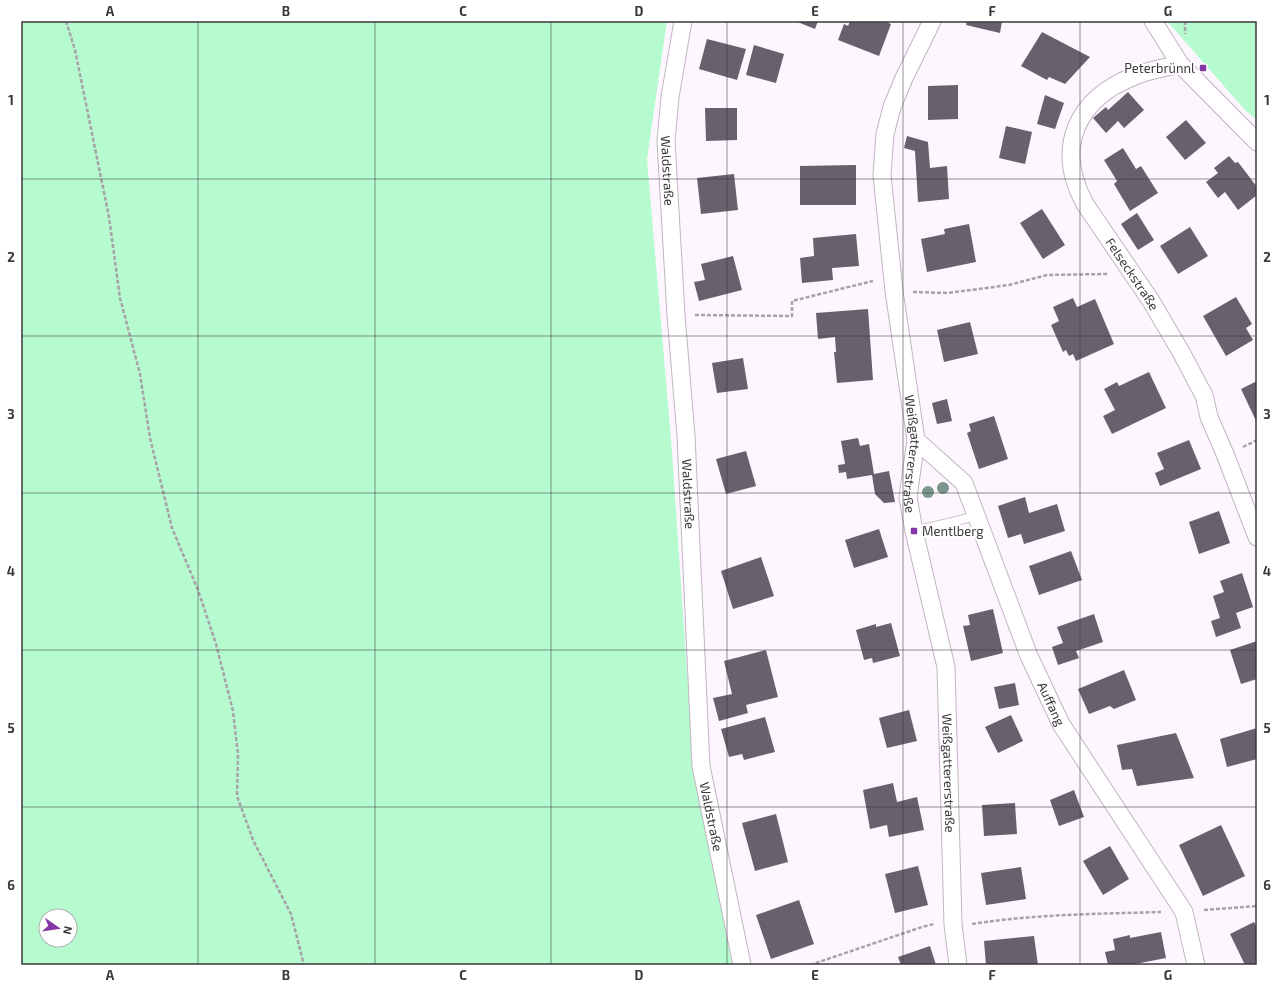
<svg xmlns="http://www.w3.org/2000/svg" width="1278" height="986" viewBox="0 0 1278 986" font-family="'Exo 2',sans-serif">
	<rect width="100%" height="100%" fill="#fdf6fe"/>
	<g fill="#b6fbcf" fill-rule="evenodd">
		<path d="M21 21H667L647 159 672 451 693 762 732 965H21ZM46 916H70V940H46Z"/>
		<path d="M1167 21H1257V120L1245 110Z"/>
	</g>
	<g fill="#68606c">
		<path d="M795 21H818L815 29Z"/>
		<path d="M850 21H884L891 24 879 56 838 40 844 24 848 26Z"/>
		<path d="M967 21H1002L1000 33 966 25Z"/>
		<path d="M1042 32 1090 57 1065 84 1049 77 1047 80 1021 66Z"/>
		<path d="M707 39 746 49 737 80 699 69Z"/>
		<path d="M754 45 784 54 776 83 746 75Z"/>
		<path d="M958 85V119L928 120V86Z"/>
		<path d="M1128 92 1144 110 1124 128 1118 121 1106 133 1093 118 1106 107 1108 110Z"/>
		<path d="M1045 95 1064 103 1055 129 1037 124Z"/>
		<path d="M705 108H737V140L706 141Z"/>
		<path d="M1186 120 1206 143 1185 160 1166 137Z"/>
		<path d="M1006 126 1032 132 1025 164 999 158Z"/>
		<path d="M907 136 928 142 930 168 947 166 949 199 918 202 915 151 904 148Z"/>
		<path d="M1123 148 1136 169 1141 166 1158 193 1130 211 1114 184 1117 181 1104 160Z"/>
		<path d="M1229 156 1235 163 1238 162 1257 187V195L1238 210 1225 192 1218 198 1206 182 1218 173 1214 168Z"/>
		<path d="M856 165V205H800V166Z"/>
		<path d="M734 174 738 210 701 214 697 178Z"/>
		<path d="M1042 209 1065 245 1043 259 1020 223Z"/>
		<path d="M1137 213 1154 240 1138 250 1121 224Z"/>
		<path d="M969 224 976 262 927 272 921 239 945 234 944 229Z"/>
		<path d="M1190 227 1208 256 1178 274 1160 246Z"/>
		<path d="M856 234 859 266 832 268 833 280 802 283 800 258 814 256 813 238Z"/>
		<path d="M733 256 742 290 699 301 694 282 705 280 701 264Z"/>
		<path d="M1236 297 1252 324 1246 328 1253 340 1226 356 1203 316Z"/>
		<path d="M1073 298 1077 307 1095 299 1114 344 1076 361 1073 354 1069 356 1066 350 1063 352 1051 325 1059 321 1053 307Z"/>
		<path d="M868 309 873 380 837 383 834 352H836L835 337 818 339 816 313Z"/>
		<path d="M970 322 978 354 944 362 937 330Z"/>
		<path d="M743 358 748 389 717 393 712 363Z"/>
		<path d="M1149 372 1166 408 1112 434 1103 416 1115 410 1104 389 1117 382 1119 386Z"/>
		<path d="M1257 381V423L1241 389Z"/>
		<path d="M947 399 952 421 937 424 932 403Z"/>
		<path d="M994 416 1008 459 979 469 967 433 971 431 969 424Z"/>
		<path d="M858 438 860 446 869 444 874 474 889 471 895 502 884 503 875 494 872 475 847 479 846 472 839 473 838 465 845 464 841 441Z"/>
		<path d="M1189 440 1201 469 1160 486 1155 473 1164 469 1157 453Z"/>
		<path d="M746 451 756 486 726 494 716 459Z"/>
		<path d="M1025 497 1029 513 1057 504 1065 531 1024 544 1021 534 1008 538 998 506Z"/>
		<path d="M1219 511 1230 543 1199 554 1189 522Z"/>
		<path d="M879 529 888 557 854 568 845 540Z"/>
		<path d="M1071 551 1082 580 1039 595 1029 566Z"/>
		<path d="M761 557 774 596 733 609 721 571Z"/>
		<path d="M1242 573 1253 607 1236 613 1241 628 1216 637 1211 621 1220 618 1213 596 1224 592 1220 581Z"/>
		<path d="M993 609 1003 653 971 661 963 626 970 625 968 615Z"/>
		<path d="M1094 614 1103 642 1076 651 1079 658 1058 665 1052 647 1063 643 1057 627Z"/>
		<path d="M891 623 900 656 873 663 872 658 864 660 856 630 876 624V627Z"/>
		<path d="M1257 641V679L1241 684 1230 650Z"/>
		<path d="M766 650 778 697 746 705 748 713 719 721 713 698 732 694 724 661Z"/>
		<path d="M1124 670 1136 700 1114 709 1110 706 1089 714 1078 689Z"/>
		<path d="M1015 683 1019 705 999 709 994 687Z"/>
		<path d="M909 710 917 741 887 748 879 718Z"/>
		<path d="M1011 715 1023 741 998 753 985 727Z"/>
		<path d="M765 717 775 752 744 760 742 754 729 757 721 729Z"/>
		<path d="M1257 728V759L1227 767 1220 739Z"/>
		<path d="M1176 733 1194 778 1137 786 1132 769 1122 770 1117 745Z"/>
		<path d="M893 783 897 802 917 797 924 830 889 837 887 825 870 829 863 790Z"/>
		<path d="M1074 790 1084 817 1059 826 1050 800Z"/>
		<path d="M1015 803 1017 834 984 836 982 805Z"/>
		<path d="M776 814 788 862 755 871 742 823Z"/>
		<path d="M1221 825 1245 876 1203 896 1179 845Z"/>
		<path d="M1110 846 1129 879 1103 895 1083 861Z"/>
		<path d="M918 866 928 905 895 913 885 874Z"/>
		<path d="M1021 867 1026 899 986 905 981 873Z"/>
		<path d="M799 900 814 944 771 959 756 915Z"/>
		<path d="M1254 922 1257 928V965H1245L1230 934Z"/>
		<path d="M1161 932 1166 958 1130 965H1108L1105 952 1115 950 1113 939 1130 935V938Z"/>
		<path d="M1034 936 1038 965H986L984 941Z"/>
		<path d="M930 946 936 965H901L898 957Z"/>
	</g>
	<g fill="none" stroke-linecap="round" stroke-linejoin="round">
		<g stroke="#c0b5c2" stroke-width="10">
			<path id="service" d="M914 531 977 516"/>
		</g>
		<g stroke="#c0b5c2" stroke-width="19">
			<g id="minor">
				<path id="s1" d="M683 21 670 97 666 141 676 315 686 436 701 766 742 965"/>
				<path id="s2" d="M932 21 904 78 892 107 885 134 882 175 894 291 916 440 908 497 914 531 946 667 953 924 958 965"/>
				<path d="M1153 21 1180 64 1257 142"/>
				<path id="s3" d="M1180 64C1165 68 1149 70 1135 76 1077 98 1054 147 1085 204L1151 301 1181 352 1200 388 1204 395 1209 417 1225 454 1257 537"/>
				<path id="s4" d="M916 440 964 483 1029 656 1061 724 1184 912 1196 965"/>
			</g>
		</g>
		<g stroke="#a7a1a8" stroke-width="2.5" stroke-dasharray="4 2" stroke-linecap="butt">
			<path d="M66 21 75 50 109 217 120 298 140 374 150 438 172 528 198 590 216 644 233 711 238 755 237 796 253 840 291 914 304 965"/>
			<path d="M1185 21V34"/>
			<path d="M913 292 948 293 1009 285 1047 275 1108 274"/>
			<path d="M695 315 792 316V301L873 281"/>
			<path d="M1243 447 1257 440"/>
			<path d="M1204 910 1257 906"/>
			<path d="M972 924C1035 914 1098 914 1161 912"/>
			<path d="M810 965 922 927 934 924"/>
		</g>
		<use href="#service" stroke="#fff" stroke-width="8"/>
		<use href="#minor" stroke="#fff" stroke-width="17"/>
	</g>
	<g fill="#7b958a">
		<circle cx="943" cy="488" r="6"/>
		<circle cx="928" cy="492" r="6"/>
	</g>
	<path fill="none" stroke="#3b373c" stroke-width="1" stroke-opacity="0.55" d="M198 21V965M375 21V965M551 21V965M727 21V965M903 21V965M1080 21V965M21 179H1257M21 336H1257M21 493H1257M21 650H1257M21 807H1257"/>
	<g fill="#8736a5" stroke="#fff" stroke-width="1.5">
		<rect x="1199" y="64" width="8" height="8" rx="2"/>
		<rect x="910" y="527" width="8" height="8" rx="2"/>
	</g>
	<g text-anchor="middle" stroke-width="4" stroke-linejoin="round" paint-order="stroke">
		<g font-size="13" fill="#3b373c" stroke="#fff" text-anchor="end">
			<text x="1195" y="73">Peterbrünnl</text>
			<text x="922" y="536" text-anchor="start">Mentlberg</text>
		</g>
		<g font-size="13" fill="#3b373c" stroke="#fff">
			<text dy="5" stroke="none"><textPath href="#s1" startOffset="151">Waldstraße</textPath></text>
			<text dy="5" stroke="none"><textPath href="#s3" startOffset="291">Felseckstraße</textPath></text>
			<text dy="5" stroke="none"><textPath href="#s2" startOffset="445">Weißgattererstraße</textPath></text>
			<text dy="5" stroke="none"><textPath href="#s1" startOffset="475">Waldstraße</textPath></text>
			<text dy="5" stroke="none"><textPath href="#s4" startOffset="302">Auffang</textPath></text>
			<text dy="5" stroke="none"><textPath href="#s2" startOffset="769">Weißgattererstraße</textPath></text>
			<text dy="5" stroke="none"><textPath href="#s1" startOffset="799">Waldstraße</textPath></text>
		</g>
	</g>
	<rect width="1278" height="986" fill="none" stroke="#ffffff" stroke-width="44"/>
	<g transform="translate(58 928) rotate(103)"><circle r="19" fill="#ffffff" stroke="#b1afb1"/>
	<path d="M0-3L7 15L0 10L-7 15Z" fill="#8736a5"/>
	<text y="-6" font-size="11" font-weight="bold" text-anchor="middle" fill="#3b373c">N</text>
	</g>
	<rect x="22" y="22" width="1234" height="942" fill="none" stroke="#3b373c" stroke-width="1.5"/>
	<g font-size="13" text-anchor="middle" font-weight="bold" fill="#3b373c">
		<text x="110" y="16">A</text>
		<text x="286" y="16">B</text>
		<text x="463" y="16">C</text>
		<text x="639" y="16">D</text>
		<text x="815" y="16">E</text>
		<text x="992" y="16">F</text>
		<text x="1168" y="16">G</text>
		<text x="11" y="105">1</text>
		<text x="1267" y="105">1</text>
		<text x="11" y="262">2</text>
		<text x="1267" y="262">2</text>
		<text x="11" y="419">3</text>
		<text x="1267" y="419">3</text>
		<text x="11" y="576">4</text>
		<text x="1267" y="576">4</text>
		<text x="11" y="733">5</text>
		<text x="1267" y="733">5</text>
		<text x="11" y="890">6</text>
		<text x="1267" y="890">6</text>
		<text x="110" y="980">A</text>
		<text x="286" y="980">B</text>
		<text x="463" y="980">C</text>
		<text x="639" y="980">D</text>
		<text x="815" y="980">E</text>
		<text x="992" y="980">F</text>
		<text x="1168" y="980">G</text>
	</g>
</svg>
